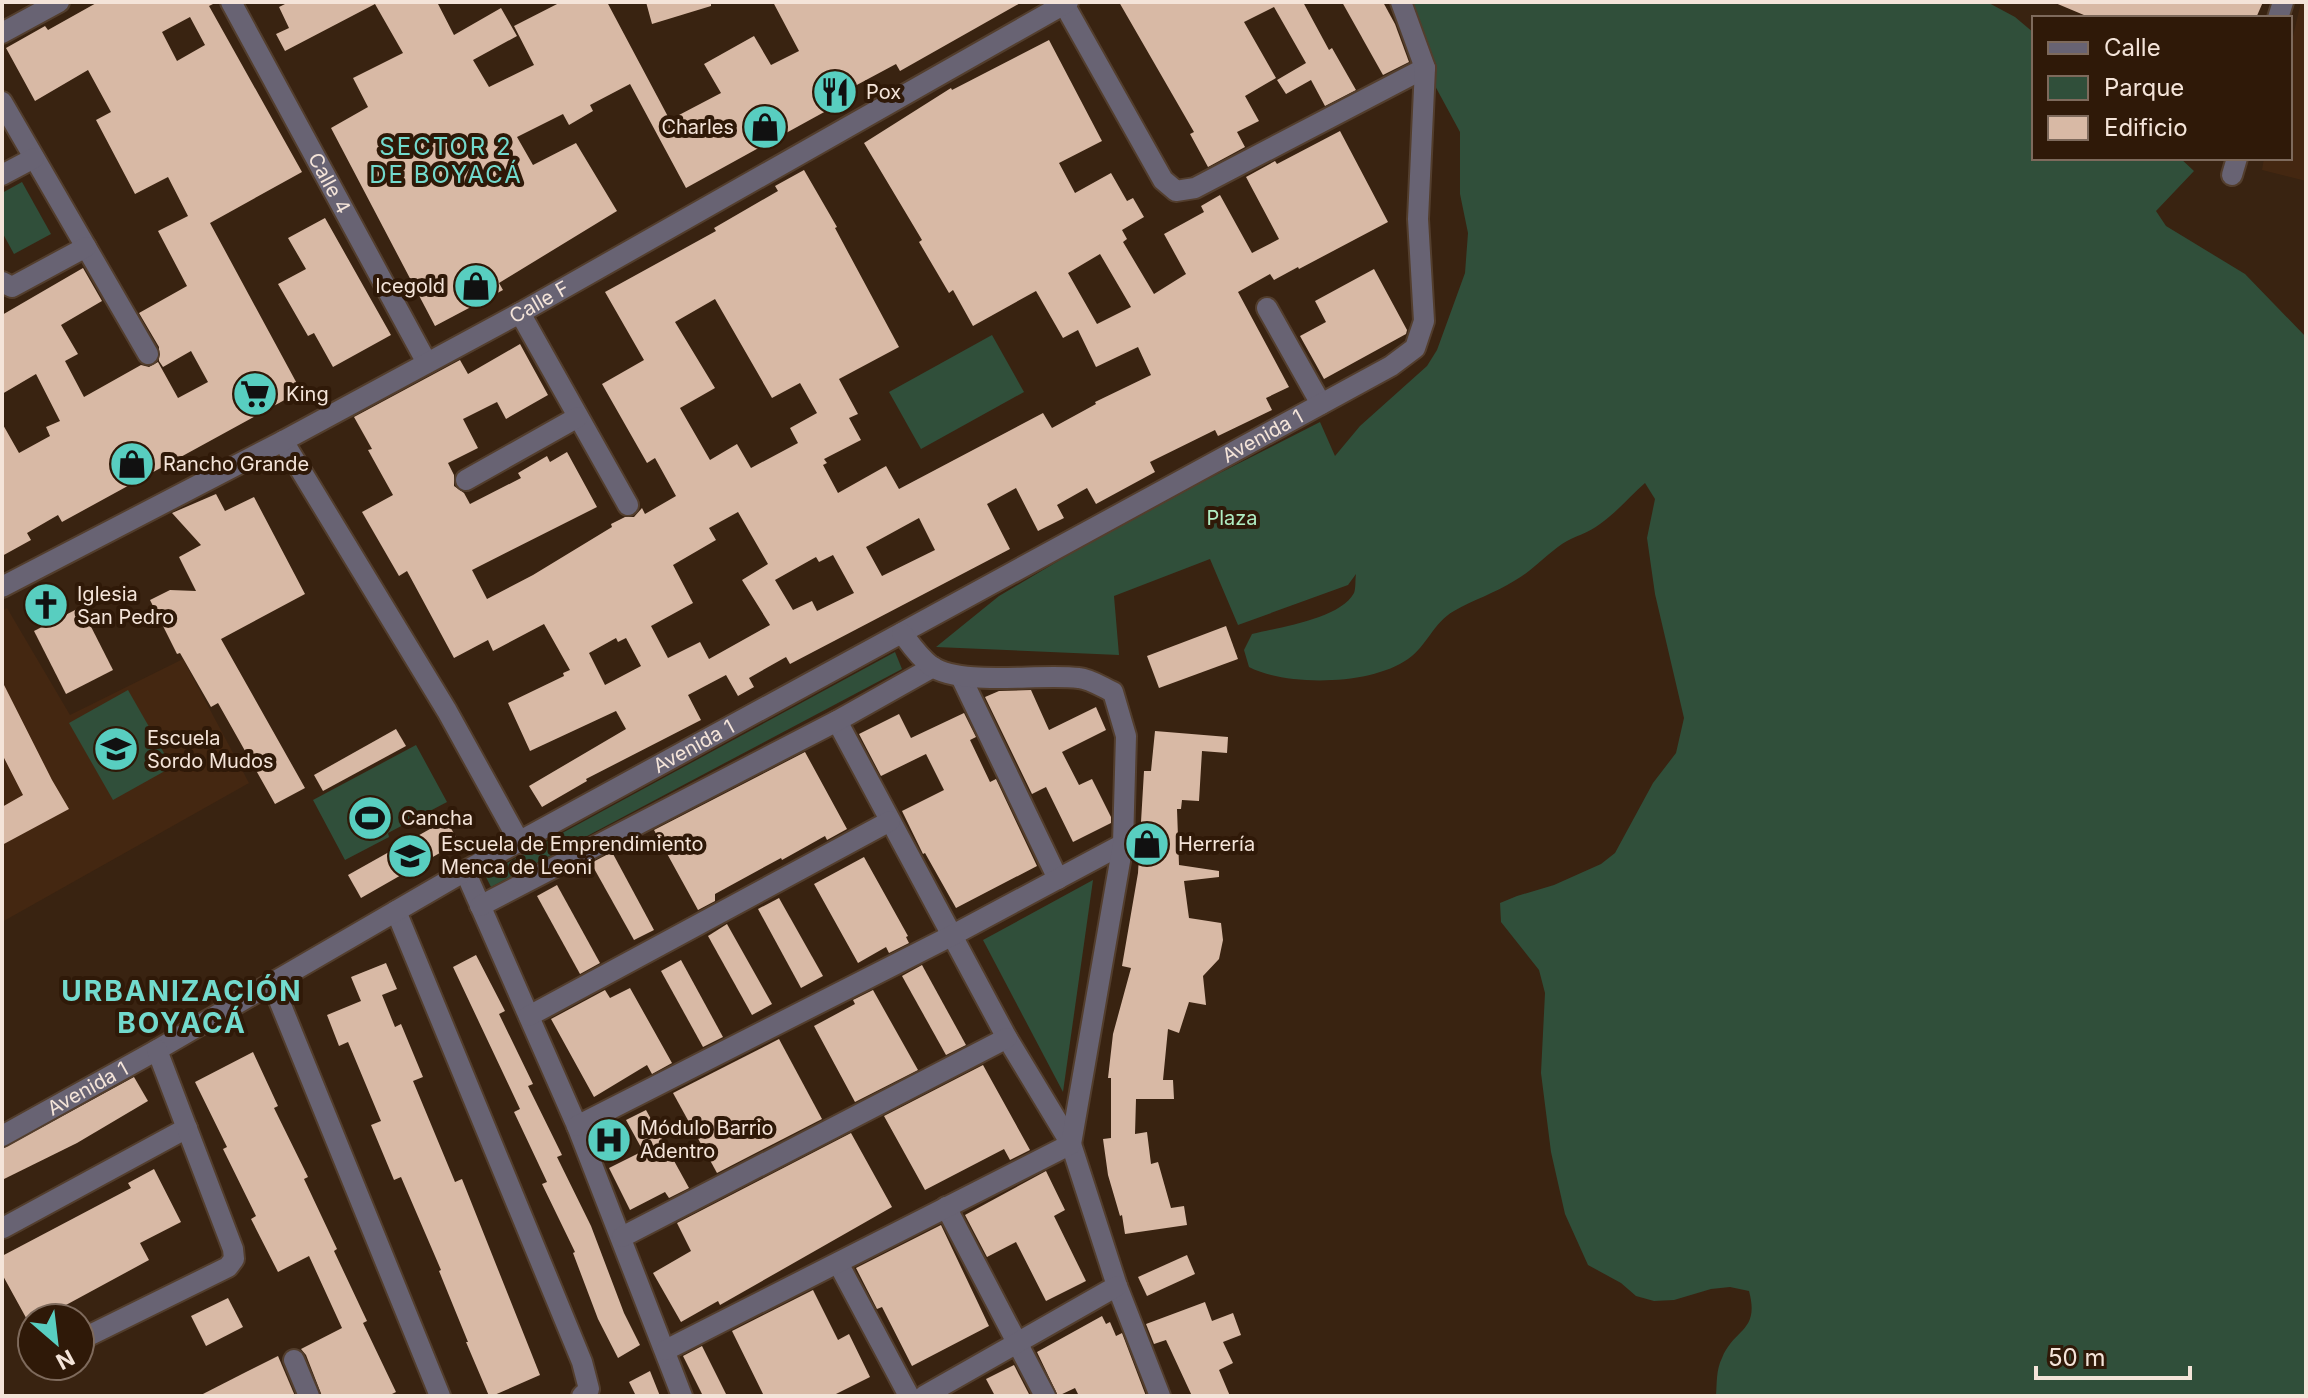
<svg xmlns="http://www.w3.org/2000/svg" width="2308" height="1398" viewBox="0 0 2308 1398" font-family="Inter,sans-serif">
	<rect width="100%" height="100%" fill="#392311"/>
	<g fill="#442711">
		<path d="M2301 2H2306V181L2262 170 2264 158H2290V49Z"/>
		<path d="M7 608 70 715 183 659 249 783 2 922V611Z"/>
	</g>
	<g fill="#304f3a">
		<path d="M1410 2H1987L2015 17 2034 33V158H2180L2194 171 2156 211 2166 226 2245 274 2306 337V1396H1716C1717 1383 1716 1370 1722 1358 1734 1328 1760 1332 1749 1291L1730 1287 1711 1289 1674 1300 1654 1301 1636 1296 1621 1283 1588 1265 1565 1214 1551 1152 1541 1073 1545 993 1539 970 1501 922 1500 903 1517 896 1554 885 1601 864 1615 853 1653 783 1676 753 1684 718 1655 594 1647 538 1655 499 1645 483C1630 496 1617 512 1600 524 1589 533 1574 536 1562 544 1546 555 1532 571 1514 581 1495 593 1473 600 1454 611 1433 623 1427 646 1408 659 1372 685 1287 687 1249 667L1244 650 1252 634C1280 627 1340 619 1354 593 1356 588 1355 580 1356 574L1348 585 1238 625 1210 559 1114 596 1119 655 936 647 999 596 1129 519 1320 422 1335 456 1360 426 1427 366 1437 350 1465 273 1468 233 1460 194V132L1434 84Z"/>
		<path d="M22 182 51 234 14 254 2 232V193Z"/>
		<path d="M992 335 1024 392 921 449 889 392Z"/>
		<path d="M895 652 902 669 491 887 485 875Z"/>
		<path d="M128 690 172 767 113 800 69 723Z"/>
		<path d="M416 745 447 802 388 833 389 837 345 860 313 800Z"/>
		<path d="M1093 880 1063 1092 983 940Z"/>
	</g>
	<g fill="#d8b9a5" fill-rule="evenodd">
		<path d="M98 2H217L209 6 302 172 210 223 301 391 62 522 58 515 27 533 31 540 2 556V423L19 453 50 436 46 427 60 421 36 374 2 394V315L83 268 102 301 61 325 78 354 65 361 84 397 141 365 149 367 158 362 178 398 208 382 191 351 163 367 159 361V347L139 313 187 286 158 231 188 216 168 177 135 194 96 120 111 112 88 70 35 101 6 48 45 26 48 30ZM190 17 205 45 177 61 162 32Z"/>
		<path d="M289 2H437L454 35 501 8 517 36 473 60 489 87 534 65 514 26 561 2H607L673 126 681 123 679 115 721 93 704 64 754 36 771 65 799 51 773 2H1022L900 71 896 64 853 87 857 94 686 188 630 84 590 105 593 111 569 125 563 114 517 137 533 165 576 143 617 211 499 283 503 290 435 326 331 128 368 107 353 78 403 53 375 4 285 51 276 34 289 28 279 7Z"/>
		<path d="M646 2H711V6L652 24Z"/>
		<path d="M1119 2H1303L1329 50 1332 48 1356 90 1325 106 1311 80 1286 94 1277 80 1306 63 1274 7 1244 22 1276 78 1245 96 1259 121 1237 132 1245 147 1208 167 1190 134 1194 132Z"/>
		<path d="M1342 2H1383L1395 24 1409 62 1383 75Z"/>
		<path d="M2053 2H2263L2256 18H2091Z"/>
		<path d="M1049 40 1102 141 1059 163 1075 193 1111 173 1127 201 1133 198 1144 217 1122 230 1127 239 1123 242 1154 294 1186 274 1164 234 1204 212 1201 206 1220 195 1252 253 1279 239 1246 177 1275 161 1277 164 1340 131 1388 222 1299 269 1298 267 1274 280 1270 274 1238 292 1289 387 1266 398 1272 410 1218 436 1215 430 1150 462 1155 472 1096 504 1087 488 1057 505 1064 518 1038 531 1016 488 987 504 1010 549 790 664 786 657 749 678 754 687 738 696 726 675 688 695 701 720 586 779 587 781 542 807 529 786 626 729 616 711 530 751 508 703 564 676 563 673 570 670 544 624 493 651 488 640 454 658 407 571 399 576 362 512 393 495 368 450 372 449 354 417 460 360 468 374 520 344 548 395 506 419 497 402 463 419 478 448 448 463 454 475V486L464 493 470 504 521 478 518 473 547 456 550 462 567 452 597 507 472 570 487 599 533 575 612 527 611 524 625 517H634L642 508 645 514 676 496 655 458 647 463 602 384 644 360 605 292 716 231 714 228 778 191 775 186 804 170 837 227 835 228 899 347 839 379 858 414 849 418 861 440 824 459 827 463 823 465 838 493 886 466 899 489 1043 413 1052 428 1096 404 1095 402 1151 375 1138 347 1096 367 1078 330 1063 338 1036 291 973 326 953 290 949 293 919 242 922 240 864 143 951 88 952 90ZM1100 254 1131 307 1097 324 1068 273ZM715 299 772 398 800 383 817 413 790 428 798 443 751 468 737 444 710 460 680 408 715 388 675 322ZM738 512 768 564 742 580 770 625 709 659 700 642 668 658 651 626 693 603 673 565 716 540 709 528ZM919 518 935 550 882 576 866 547ZM833 555 854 593 817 611 812 601 793 610 775 580 816 557 819 562ZM616 638 618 642 626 638 641 666 605 685 589 653Z"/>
		<path d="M325 218 391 335 333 367 314 333 308 336 278 284 306 269 288 238Z"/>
		<path d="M1374 269 1407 330 1406 334 1324 379 1300 336 1326 322 1315 301Z"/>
		<path d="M216 494 225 511 254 497 305 594 221 639 305 788 275 804 218 703 211 707 180 653 177 654 150 600 170 590 196 591 179 557 201 545 172 513Z"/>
		<path d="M81 607 113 670 66 694 34 631Z"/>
		<path d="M1226 626 1238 659 1159 688 1147 656Z"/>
		<path d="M2 681 52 780 69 809 2 845V807L23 795 2 754Z"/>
		<path d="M1031 690 1049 730 1096 707 1106 730 1062 752 1079 785 1092 779 1111 817V823L1073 842 1046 787 1032 794 985 697 999 691Z"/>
		<path d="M964 713 976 737 970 740 990 782 996 779 1037 866 956 908 925 853 923 854 902 811 944 790 926 754 881 776 859 734 899 714 911 738Z"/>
		<path d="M396 729 406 746 323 791 314 775Z"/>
		<path d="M1155 731 1228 737 1227 753 1202 751 1199 801 1182 800 1181 809H1177L1179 865 1219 871V877L1184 881 1189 918 1221 923 1223 940 1219 959 1203 976 1206 1005 1189 1002 1179 1033 1168 1029 1163 1080H1173L1174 1099H1136L1135 1134 1147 1132 1151 1164 1158 1162 1171 1208 1184 1206 1187 1225 1125 1234 1122 1215 1120 1216 1108 1175 1103 1139 1111 1138V1078H1108L1113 1034 1131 968 1122 966 1138 873 1144 771H1151Z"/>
		<path d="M805 752 847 829 827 840 825 836 782 860 781 858 715 894V901L698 910 654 830Z"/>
		<path d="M446 820 459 842 361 898 348 875Z"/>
		<path d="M612 852 654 930 634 940 591 863Z"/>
		<path d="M864 857 908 936 906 937 909 943 889 953 886 947 858 963 814 884Z"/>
		<path d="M557 885 600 963 580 974 537 896Z"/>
		<path d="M779 898 823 976 801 988 758 909Z"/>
		<path d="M727 924 772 1004 752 1015 708 936Z"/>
		<path d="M476 955 505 1011 499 1014 533 1084 528 1086 562 1155 557 1157 591 1226 624 1313 640 1345 618 1358 598 1319 573 1253 575 1252 542 1184 547 1182 514 1112 520 1109 453 967Z"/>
		<path d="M681 960 723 1037 703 1047 661 971Z"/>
		<path d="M386 963 397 989 382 995 395 1027 401 1024 423 1077 413 1081 455 1182 462 1179 540 1375 492 1396H489L466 1342H468L439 1271 441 1270 401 1177 394 1180 371 1125 381 1121 348 1042 339 1046 327 1015 361 1001 351 977Z"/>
		<path d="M922 965 966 1045 946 1055 902 976Z"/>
		<path d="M630 988 672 1063 652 1074 647 1065 594 1097 551 1019 605 990 610 998Z"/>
		<path d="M873 990 918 1070 855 1102 814 1026 855 1004 853 1000Z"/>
		<path d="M779 1039 822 1119 717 1173 673 1093Z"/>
		<path d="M253 1052 278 1106 274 1108 308 1177 304 1179 337 1249 334 1251 367 1321 363 1323 396 1392 388 1396H322L306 1355 301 1349 342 1328 309 1256 278 1272 251 1219 256 1216 223 1149 227 1147 195 1082Z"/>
		<path d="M983 1065 1030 1150 1010 1160 1004 1149 925 1190 884 1116Z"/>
		<path d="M134 1077 148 1101 77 1143 2 1180V1149Z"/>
		<path d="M646 1110 689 1188 669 1198 665 1192 630 1210 609 1168 643 1151 626 1120Z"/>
		<path d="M851 1133 892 1207 720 1305 718 1301 681 1322 653 1273 691 1251 677 1223Z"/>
		<path d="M154 1169 181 1222 140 1243 149 1260 42 1318H32L30 1325 2 1274V1256L131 1188 128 1183Z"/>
		<path d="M1046 1171 1065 1210 1054 1216 1086 1281 1046 1301 1016 1242 987 1257 965 1215Z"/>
		<path d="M941 1225 989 1326 912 1366 882 1307 877 1309 856 1268Z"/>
		<path d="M1187 1255 1195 1274 1147 1296 1138 1277Z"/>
		<path d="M813 1290 838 1340 849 1334 870 1377 832 1396H764L732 1331Z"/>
		<path d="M228 1298 243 1327 206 1346 191 1316Z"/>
		<path d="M1205 1302 1212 1321 1233 1313 1241 1335 1223 1342 1233 1363 1219 1370 1230 1396H1192L1166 1340 1154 1344 1146 1324Z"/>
		<path d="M1102 1316 1106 1324 1110 1322 1116 1336 1122 1333 1146 1396H1079L1075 1388 1058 1396 1037 1352Z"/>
		<path d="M702 1346 727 1396H703L683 1356Z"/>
		<path d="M278 1356 295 1396H199L246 1372Z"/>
		<path d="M1014 1365 1030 1396H995L986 1379Z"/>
		<path d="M650 1371 660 1396H636L629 1382Z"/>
	</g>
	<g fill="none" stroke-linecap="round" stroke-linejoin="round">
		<g stroke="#533e2d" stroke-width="24">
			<g id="street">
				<path id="s1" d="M231 2 427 363"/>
				<path d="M1064 4 1163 180 1176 191 1195 188 1425 68"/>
				<path d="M2278 18 2283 2"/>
				<path d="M2 33 59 2"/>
				<path d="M2 102 148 354"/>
				<path d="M2 175 34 158"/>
				<path d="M2232 175 2237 158"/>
				<path d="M2 282 12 287 86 247"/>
				<path d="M1267 308 1321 404"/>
				<path d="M520 313 628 505"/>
				<path d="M283 441 447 711 520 843"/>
				<path d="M466 480 578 417"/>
				<path id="s2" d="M2 587 283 441 520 313 1068 2"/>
				<path d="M961 677 1058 879"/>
				<path d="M837 721 1007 1038 1071 1144 1117 1286 1160 1396"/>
				<path d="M465 871 577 1126 682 1396"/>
				<path d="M480 906 837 721 933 667"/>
				<path d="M396 911 582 1362 589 1389 582 1396"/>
				<path d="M272 983 440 1396"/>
				<path d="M529 1016 890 821"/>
				<path d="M577 1126 951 936 1123 844"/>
				<path id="s3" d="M2 1136 157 1050 465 871 1391 366 1415 348 1424 321 1418 219 1425 68 1401 2"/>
				<path d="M946 1207 1045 1396"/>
				<path d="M3 1228 187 1128"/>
				<path d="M622 1237 1007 1038"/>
				<path d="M838 1263 909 1396"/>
				<path d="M80 1340 228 1267 234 1259 233 1249 157 1050"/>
				<path d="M666 1350 1071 1144 1123 844 1126 736 1113 692C1102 687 1090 679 1079 678 1039 673 962 687 931 666 919 657 911 645 902 633"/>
				<path d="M294 1360 309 1396"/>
				<path d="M924 1396 1117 1286"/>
			</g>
		</g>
		<use href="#street" stroke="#686373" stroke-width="20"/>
	</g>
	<defs>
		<g id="restaurant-disc" transform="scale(2.3)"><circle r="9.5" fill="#58cec0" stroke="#2f1908"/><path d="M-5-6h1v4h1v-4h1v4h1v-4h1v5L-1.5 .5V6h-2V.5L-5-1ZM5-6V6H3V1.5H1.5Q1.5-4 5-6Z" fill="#111"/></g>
		<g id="shop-disc" transform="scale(2.3)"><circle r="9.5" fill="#58cec0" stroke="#2f1908"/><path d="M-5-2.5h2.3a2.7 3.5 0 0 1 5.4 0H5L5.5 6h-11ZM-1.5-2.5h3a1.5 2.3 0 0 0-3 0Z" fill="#111"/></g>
		<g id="supermarket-disc" transform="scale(2.3)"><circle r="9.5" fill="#58cec0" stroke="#2f1908"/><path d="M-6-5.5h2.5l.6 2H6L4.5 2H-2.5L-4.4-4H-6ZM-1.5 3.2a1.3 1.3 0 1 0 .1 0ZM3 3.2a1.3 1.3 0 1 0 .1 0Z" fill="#111"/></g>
		<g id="church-disc" transform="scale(2.3)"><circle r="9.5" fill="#58cec0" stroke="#2f1908"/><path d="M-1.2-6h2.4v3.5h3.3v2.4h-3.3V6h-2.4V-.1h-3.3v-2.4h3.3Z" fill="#111"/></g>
		<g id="school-disc" transform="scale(2.3)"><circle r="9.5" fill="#58cec0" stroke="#2f1908"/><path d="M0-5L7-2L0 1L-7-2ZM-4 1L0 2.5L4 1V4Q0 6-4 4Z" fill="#111"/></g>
		<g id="stadium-disc" transform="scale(2.3)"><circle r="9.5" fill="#58cec0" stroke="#2f1908"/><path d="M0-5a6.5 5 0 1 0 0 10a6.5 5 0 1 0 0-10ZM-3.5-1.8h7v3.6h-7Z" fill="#111"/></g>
		<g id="hospital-disc" transform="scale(2.3)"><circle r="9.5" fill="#58cec0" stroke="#2f1908"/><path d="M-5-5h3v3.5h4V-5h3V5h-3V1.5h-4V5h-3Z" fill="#111"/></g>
	</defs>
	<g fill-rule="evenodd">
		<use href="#restaurant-disc" x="835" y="92"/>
		<use href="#shop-disc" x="765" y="127"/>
		<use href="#shop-disc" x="476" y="286"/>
		<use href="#supermarket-disc" x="255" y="394"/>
		<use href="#shop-disc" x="132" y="464"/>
		<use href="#church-disc" x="46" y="605"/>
		<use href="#school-disc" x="116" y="749"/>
		<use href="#stadium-disc" x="370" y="818"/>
		<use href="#shop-disc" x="1147" y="844"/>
		<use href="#school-disc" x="410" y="856"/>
		<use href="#hospital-disc" x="609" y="1140"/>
	</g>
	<g text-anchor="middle" stroke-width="8" stroke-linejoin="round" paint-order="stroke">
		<g font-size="20" fill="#f4e4d9" stroke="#2f1908" text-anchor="start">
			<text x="866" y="99">Pox</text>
			<text x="734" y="134" text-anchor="end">Charles</text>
			<text x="445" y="293" text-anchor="end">Icegold</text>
			<text x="286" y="401">King</text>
			<text x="163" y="471">Rancho Grande</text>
			<text x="77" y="601">Iglesia<tspan x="77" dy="23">San Pedro</tspan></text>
			<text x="147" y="745">Escuela<tspan x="147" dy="23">Sordo Mudos</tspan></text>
			<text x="401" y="825">Cancha</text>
			<text x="441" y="851">Escuela de Emprendimiento<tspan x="441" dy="23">Menca de Leoni</tspan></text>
			<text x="1178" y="851">Herrería</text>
			<text x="640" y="1135">Módulo Barrio<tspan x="640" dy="23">Adentro</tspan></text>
		</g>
		<g font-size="20" fill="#f4e4d9" stroke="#2f1908">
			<text dy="7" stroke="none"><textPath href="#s1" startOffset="206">Calle 4</textPath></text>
			<text dy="7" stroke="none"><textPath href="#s2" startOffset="608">Calle F</textPath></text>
			<text dy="7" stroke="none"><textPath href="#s3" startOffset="1442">Avenida 1</textPath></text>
			<text dy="7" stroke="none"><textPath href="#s3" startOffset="794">Avenida 1</textPath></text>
			<text dy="7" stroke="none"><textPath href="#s3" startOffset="98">Avenida 1</textPath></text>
		</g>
		<g font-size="20" fill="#b0edc2" stroke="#2f1908">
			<text x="1232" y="525">Plaza</text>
		</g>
		<g font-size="24" letter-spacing="2" fill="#72dacd" stroke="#2f1908">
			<text x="446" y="155">SECTOR 2<tspan x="446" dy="28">DE BOYACÁ</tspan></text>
		</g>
		<g font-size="28" font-weight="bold" letter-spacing="2" fill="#72dacd" stroke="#2f1908">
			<text x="182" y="1001">URBANIZACIÓN<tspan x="182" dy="32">BOYACÁ</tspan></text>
		</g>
	</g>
	<rect width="2308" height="1398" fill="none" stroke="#f4e4d9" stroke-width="8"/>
	<rect x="2032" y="16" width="260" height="144" fill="#2f1908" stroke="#7e6a5c" stroke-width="2"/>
	<rect x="2048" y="42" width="40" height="12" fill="#686373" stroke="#7e6a5c" stroke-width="2"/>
	<text x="2104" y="56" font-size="24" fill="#f4e4d9">Calle</text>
	<rect x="2048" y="76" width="40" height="24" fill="#304f3a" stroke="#7e6a5c" stroke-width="2"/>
	<text x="2104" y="96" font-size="24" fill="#f4e4d9">Parque</text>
	<rect x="2048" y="116" width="40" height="24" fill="#d8b9a5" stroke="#7e6a5c" stroke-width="2"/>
	<text x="2104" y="136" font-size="24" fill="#f4e4d9">Edificio</text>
	<g transform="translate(56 1342) rotate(152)"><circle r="38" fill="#2f1908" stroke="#7e6a5c" stroke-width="2"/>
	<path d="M0-6L14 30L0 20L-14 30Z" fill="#58cec0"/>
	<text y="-12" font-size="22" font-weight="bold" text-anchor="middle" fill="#f4e4d9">N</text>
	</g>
	<path d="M2036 1366v12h154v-12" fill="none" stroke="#f4e4d9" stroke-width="4"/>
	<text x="2048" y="1366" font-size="24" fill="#f4e4d9" stroke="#2f1908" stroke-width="6" paint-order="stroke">50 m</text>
</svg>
